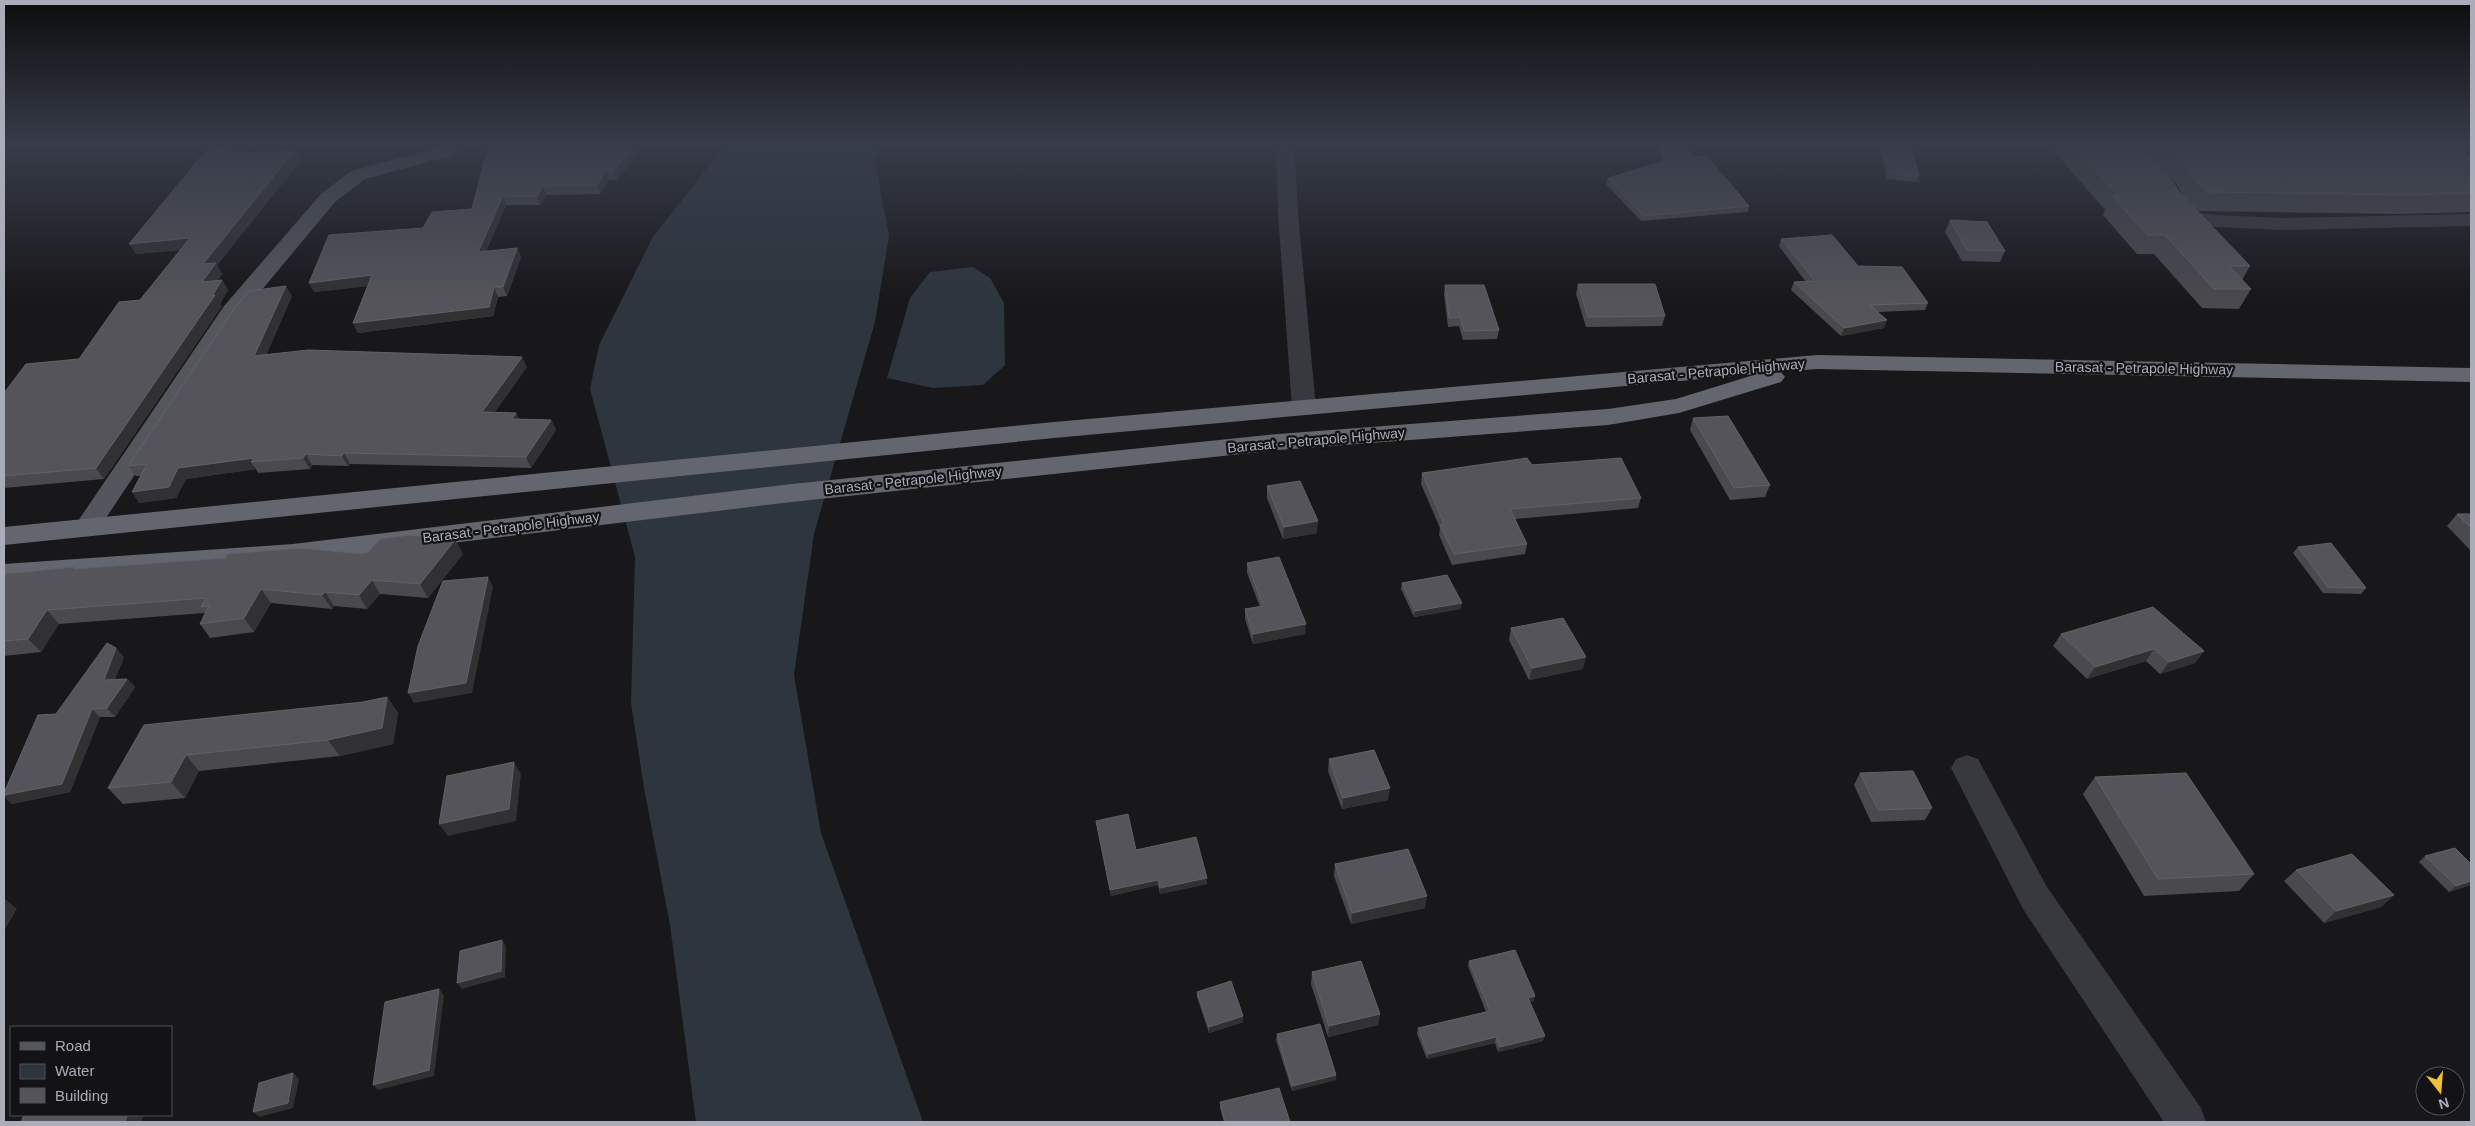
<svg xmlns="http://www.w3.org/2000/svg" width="2475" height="1126" viewBox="0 0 2475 1126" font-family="Arial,sans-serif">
	<rect width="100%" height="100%" fill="#181719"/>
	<g fill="#2d353e">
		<path d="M727 143H883L875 161 889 236 875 322 814 534 794 675 821 833 923 1122H696L670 925 644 788 631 703 635 557 590 389 599 345 653 237Z"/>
		<path d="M973 267 990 278 1004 303 1005 365 983 385 933 388 887 378 910 298 930 272Z"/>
	</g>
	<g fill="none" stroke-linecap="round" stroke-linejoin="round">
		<g fill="#38393e" fill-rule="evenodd">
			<path d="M1276 143H1294L1298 213 1316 408 1313 413 1304 415 1295 413 1292 408 1278 213Z"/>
			<path d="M2175 196 2182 198 2197 213 2216 215 2282 218 2471 214V226L2282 230 2216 227 2184 222 2165 202 2168 198Z"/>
			<path d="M1967 755 1978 759 2047 887 2201 1108 2206 1122H2164L2023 909 1951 768 1956 759Z"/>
		</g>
		<path fill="#54565d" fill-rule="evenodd" d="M445 143H466L453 155 365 179 335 202 241 315 96 533 87 536 78 533 74 527 78 521 224 306 321 194 351 171 439 147Z"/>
		<path fill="#64666f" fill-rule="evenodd" d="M1817 355 2471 368V382L1817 369 1781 372 1785 377 1781 382 1679 413 1608 425 1278 450 792 502 293 562 4 584V564L293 544 792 484 1278 434 1608 409 1676 399 1757 374 1054 438 4 545V527L1054 422Z"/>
	</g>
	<g fill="#49494e" fill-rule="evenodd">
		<path d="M1879 143H1910L1919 176 1917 182 1887 179Z"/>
		<path d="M2047 143H2451L2471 158V212L2398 214 2198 211 2250 266 2242 280 2251 289 2239 309 2202 308 2154 254H2137L2103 215 2105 210ZM2170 177 2177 185 2184 198 2179 192Z"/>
		<path d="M1660 144 1692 156 1749 206 1748 212 1641 221 1606 184 1608 178 1663 162 1658 150Z"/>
		<path d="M488 147 641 150 617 180H609L600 194 546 195 540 205H506L486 251 517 248 521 257 507 296 498 297 493 316 358 333 353 323 368 286 314 292 309 283 423 228 472 209Z"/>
		<path d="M295 150 301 160 217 265 222 274 218 280H222L228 290 220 304 222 306 104 479 4 488V393L79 359 140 300 180 250 136 254 250 153Z"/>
		<path d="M1950 220 2005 251 2000 262 1962 261 1945 232Z"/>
		<path d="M1781 239 1858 266 1928 303 1925 310 1878 312 1884 328 1841 336 1791 290 1794 282H1806L1779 246Z"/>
		<path d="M1578 284 1665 316 1662 326 1586 327 1576 294Z"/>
		<path d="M1445 285 1499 330 1497 339 1463 340 1459 326 1448 327 1444 294Z"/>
		<path d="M292 296 266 355 527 367 494 413H516L519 419 551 420 556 430 531 468 350 464 348 466 312 465 310 469 258 473 256 469 186 479 176 498 139 503 141 476H136L128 466Z"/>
		<path d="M1693 418 1770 485 1765 497 1730 500 1690 430Z"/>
		<path d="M1532 465 1641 498 1638 508 1515 519 1527 544 1525 554 1452 565 1439 535 1440 528 1421 484 1422 473Z"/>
		<path d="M1267 486 1317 533 1283 539 1267 498Z"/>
		<path d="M2457 514H2471V551L2447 526Z"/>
		<path d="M455 540 463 554 428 598 380 594 367 609 334 606 332 609 271 603 254 632 210 638 200 624 205 613 59 624 41 652 4 656V574L76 569 363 554Z"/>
		<path d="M2298 547 2366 588 2361 594 2323 593 2293 553Z"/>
		<path d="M1247 563 1305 634 1253 644 1245 619V609L1260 607 1247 573Z"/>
		<path d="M1402 583 1461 609 1414 617 1401 589Z"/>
		<path d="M1511 628 1583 669 1529 680 1509 640Z"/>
		<path d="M2061 634 2204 651 2195 663 2160 674 2146 661 2087 679 2053 646Z"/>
		<path d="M124 657 115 679H127L135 687 115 717H100L70 792 12 804 4 796V793L56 714Z"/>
		<path d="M387 697 398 713 393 744 340 756 199 771 185 798 123 804 108 788 144 725 363 702Z"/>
		<path d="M1329 759 1388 800 1342 809 1328 771Z"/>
		<path d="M1860 773 1932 808 1925 820 1871 822 1854 785Z"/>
		<path d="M2095 777 2254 874 2239 891 2144 896 2083 794Z"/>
		<path d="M1096 821 1136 850 1207 884 1160 894 1158 885 1111 896Z"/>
		<path d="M2425 856 2471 885 2449 892 2419 862Z"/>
		<path d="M1335 864 1425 908 1351 924 1334 876Z"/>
		<path d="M2296 870 2394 895 2381 907 2324 923 2284 881Z"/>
		<path d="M1469 961 1534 1001 1530 1002 1543 1041 1498 1052 1495 1043 1427 1059 1417 1034 1418 1028 1486 1012 1468 966Z"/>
		<path d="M1312 972 1380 1014 1378 1025 1328 1037 1311 984Z"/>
		<path d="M1197 992 1243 1022 1209 1033 1197 997Z"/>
		<path d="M1277 1034 1336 1080 1292 1091 1276 1040Z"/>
		<path d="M1220 1102 1290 1122H1224L1220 1108Z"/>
	</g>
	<g fill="#313134">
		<path d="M637 143H638L641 150 617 180 614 171Z"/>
		<path d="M295 150 301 160 217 265 222 274 208 293 202 282 203 264Z"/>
		<path d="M606 171 609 180 600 194 597 185Z"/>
		<path d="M543 186 546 195 540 205 537 196Z"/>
		<path d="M503 196 506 205 482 261 478 252Z"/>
		<path d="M190 238 196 248 136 254 129 244Z"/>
		<path d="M517 248 521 257 507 296 503 287Z"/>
		<path d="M372 275 377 285 314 292 309 283Z"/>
		<path d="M222 280 228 290 220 304 222 306 104 479 96 468 212 296Z"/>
		<path d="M286 286 292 296 261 367 254 356Z"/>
		<path d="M494 287 498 297 493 316 358 333 353 323Z"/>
		<path d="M1887 320 1884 328 1841 336 1844 328Z"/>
		<path d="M522 357 527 367 487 423 482 412Z"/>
		<path d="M516 413 521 424 512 419Z"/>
		<path d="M551 420 556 430 531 468 526 457Z"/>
		<path d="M344 453 350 464 348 466 342 456Z"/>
		<path d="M306 454 312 465 310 469 303 458Z"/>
		<path d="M254 458 251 462 256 469 186 479 176 498 139 503 132 492 178 468Z"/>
		<path d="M1318 521 1317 533 1283 539 1284 527Z"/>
		<path d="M455 540 463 554 428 598 420 584Z"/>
		<path d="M488 577 493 587 472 693 414 703 408 693Z"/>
		<path d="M372 580 380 594 367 609 359 595Z"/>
		<path d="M261 589 271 603 254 632 244 618Z"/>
		<path d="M325 592 334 606 332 609 322 595Z"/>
		<path d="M1462 603 1461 609 1414 617 1415 611Z"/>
		<path d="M47 610 59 624 41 652 28 639Z"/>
		<path d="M1306 624 1305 634 1253 644V634Z"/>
		<path d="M116 648 124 657 111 689 104 680Z"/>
		<path d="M2154 649 2146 661 2087 679 2095 667Z"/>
		<path d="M2204 651 2195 663 2160 674 2169 662Z"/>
		<path d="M1586 657 1583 669 1529 680 1532 668Z"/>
		<path d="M127 679 135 687 115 717 107 708Z"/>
		<path d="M387 697 398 713 393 744 340 756 328 740Z"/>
		<path d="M92 709 100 717 70 792 12 804 4 796V795Z"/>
		<path d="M186 755 199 771 185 798 171 782Z"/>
		<path d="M514 762 521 774 516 821 448 836 439 824Z"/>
		<path d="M1390 788 1388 800 1342 809 1343 798Z"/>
		<path d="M1207 878V884L1160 894V888Z"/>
		<path d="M1158 880V885L1111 896 1110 890Z"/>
		<path d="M2471 881V885L2449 892 2456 886Z"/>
		<path d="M2394 895 2381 907 2324 923 2336 911Z"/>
		<path d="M1427 896 1425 908 1351 924 1352 913Z"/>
		<path d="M4 898 17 909 4 931Z"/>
		<path d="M502 940 506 946 505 977 462 989 457 983Z"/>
		<path d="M439 989 444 995 434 1076 378 1090 373 1085Z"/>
		<path d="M1535 996 1534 1001 1526 1003 1528 998Z"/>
		<path d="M1380 1014 1378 1025 1328 1037 1329 1026Z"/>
		<path d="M1243 1016V1022L1209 1033V1027Z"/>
		<path d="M1545 1036 1543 1041 1498 1052 1500 1047Z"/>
		<path d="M1496 1037 1495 1043 1427 1059 1428 1054Z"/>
		<path d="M293 1073 299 1079 293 1108 259 1117 253 1112Z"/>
		<path d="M1336 1075V1080L1292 1091V1086Z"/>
		<path d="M127 1115H144L141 1122H125Z"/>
	</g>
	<g fill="#54545a" stroke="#616268">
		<path d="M508 143H637L614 171H606L597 185 543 186 537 196H503L478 252 517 248 503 287H494L489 307 353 323 372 275 309 283 329 235 423 228 432 212 472 209 488 147 507 145Z"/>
		<path d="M1882 143H1910L1919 176 1889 173Z"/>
		<path d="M2072 143H2136L2168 175 2179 192 2250 266H2229L2251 289H2214L2165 235H2147L2112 196H2118Z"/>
		<path d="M2163 143H2451L2471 158V193L2410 195 2208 192 2197 183 2187 166Z"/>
		<path d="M1660 144 1688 145 1692 156H1707L1749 206 1643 216 1608 178 1665 161Z"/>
		<path d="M209 147 250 153 295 150 203 264 216 263 202 282 222 280 212 296 215 295 96 468 4 476V393L26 364 79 359 119 302 140 300 190 238 129 244Z"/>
		<path d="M1950 220 1987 222 2005 251 1967 250Z"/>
		<path d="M1832 235 1858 266 1902 267 1928 303 1870 305 1887 320 1844 328 1794 282 1815 281 1781 239Z"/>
		<path d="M1578 284H1655L1665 316 1588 317Z"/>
		<path d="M1445 285H1484L1499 330 1464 331 1460 317 1449 318Z"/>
		<path d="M286 286 254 356 308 350 522 357 482 412 516 413 512 419 551 420 526 457 344 453 342 456 306 454 303 458 251 462 254 458 178 468 169 487 132 492 147 464 128 466 236 306 249 291Z"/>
		<path d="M1728 416 1770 485 1734 488 1693 418Z"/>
		<path d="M1527 458 1532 465 1621 458 1641 498 1510 509 1527 544 1454 554 1440 525 1444 524 1422 473Z"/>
		<path d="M1300 481 1318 521 1284 527 1267 486Z"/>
		<path d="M2457 514H2471V528Z"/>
		<path d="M410 535 455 540 420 584 372 580 359 595 325 592 322 595 261 589 244 618 200 624 209 606 201 607 206 598 47 610 28 639 4 641V574L75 567 74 569 226 558 228 554 301 548 363 554 367 553 380 539Z"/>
		<path d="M2331 543 2366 588 2328 587 2298 547Z"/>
		<path d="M1279 557 1306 624 1253 634 1245 609 1263 606 1247 563Z"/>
		<path d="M1447 575 1462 603 1415 611 1402 583Z"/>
		<path d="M488 577 466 683 408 693 418 646 443 581Z"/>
		<path d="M2153 607 2204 651 2169 662 2154 649 2095 667 2061 634Z"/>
		<path d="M1563 618 1586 657 1532 668 1511 628Z"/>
		<path d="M107 643 116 648 104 680 127 679 107 708 92 709 62 784 4 795V793L38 715 56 714Z"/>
		<path d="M387 697 382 728 328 740 186 755 171 782 108 788 144 725 363 702Z"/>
		<path d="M1374 750 1390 788 1343 798 1329 759Z"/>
		<path d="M514 762 509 809 439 824 447 776Z"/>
		<path d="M1913 771 1932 808 1878 810 1860 773Z"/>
		<path d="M2186 773 2254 874 2158 879 2095 777Z"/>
		<path d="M1128 814 1136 850 1196 837 1207 878 1160 888 1158 880 1110 890 1096 821Z"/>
		<path d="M2455 848 2471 864V881L2456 886 2425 856Z"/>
		<path d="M1408 849 1427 896 1352 913 1335 864Z"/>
		<path d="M2352 854 2394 895 2336 911 2296 870Z"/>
		<path d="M502 940 501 971 457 983 460 951Z"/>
		<path d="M1515 950 1535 996 1528 998 1545 1036 1500 1047 1496 1037 1428 1054 1418 1028 1490 1011 1469 961Z"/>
		<path d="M1361 961 1380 1014 1329 1026 1312 972Z"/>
		<path d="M1231 981 1243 1016 1209 1027 1197 992Z"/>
		<path d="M439 989 429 1070 373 1085 385 1002Z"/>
		<path d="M1320 1024 1336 1075 1292 1086 1277 1034Z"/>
		<path d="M293 1073 288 1103 253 1112 259 1083Z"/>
		<path d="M1279 1088 1290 1122H1225L1220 1102Z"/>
		<path d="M24 1115H127L125 1122H21Z"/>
	</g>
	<linearGradient id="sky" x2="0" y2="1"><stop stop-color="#0d0d0e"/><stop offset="0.48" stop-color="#373c49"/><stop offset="1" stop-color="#373c49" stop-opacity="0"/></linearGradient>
	<rect width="2475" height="301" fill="url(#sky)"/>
	<g text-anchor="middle" stroke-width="4.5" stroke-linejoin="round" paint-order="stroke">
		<g font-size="14" fill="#aaadb9" stroke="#131214">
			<text transform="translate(2144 368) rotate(1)" y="5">Barasat - Petrapole Highway</text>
			<text transform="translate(1716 371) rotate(-5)" y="5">Barasat - Petrapole Highway</text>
			<text transform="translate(1316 440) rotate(-5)" y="5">Barasat - Petrapole Highway</text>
			<text transform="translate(913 480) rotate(-6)" y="5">Barasat - Petrapole Highway</text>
			<text transform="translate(511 527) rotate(-7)" y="5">Barasat - Petrapole Highway</text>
		</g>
	</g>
	<rect width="2475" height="1126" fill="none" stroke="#aaadb9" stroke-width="10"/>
	<rect x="10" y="1026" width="162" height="90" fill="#131214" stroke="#4f5056"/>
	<rect x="20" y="1042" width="25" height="8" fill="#54565d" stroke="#4f5056"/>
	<text x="55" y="1051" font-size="15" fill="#aaadb9">Road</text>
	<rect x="20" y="1064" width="25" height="15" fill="#2d353e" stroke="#4f5056"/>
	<text x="55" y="1076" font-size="15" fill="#aaadb9">Water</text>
	<rect x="20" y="1088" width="25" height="15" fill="#54545a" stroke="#4f5056"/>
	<text x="55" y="1101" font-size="15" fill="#aaadb9">Building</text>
	<g transform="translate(2440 1091) rotate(163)"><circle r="24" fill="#131214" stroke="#4f5056"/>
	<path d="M0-4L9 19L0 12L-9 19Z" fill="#f1c238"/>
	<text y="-8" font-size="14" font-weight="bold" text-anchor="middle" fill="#aaadb9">N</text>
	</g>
</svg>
